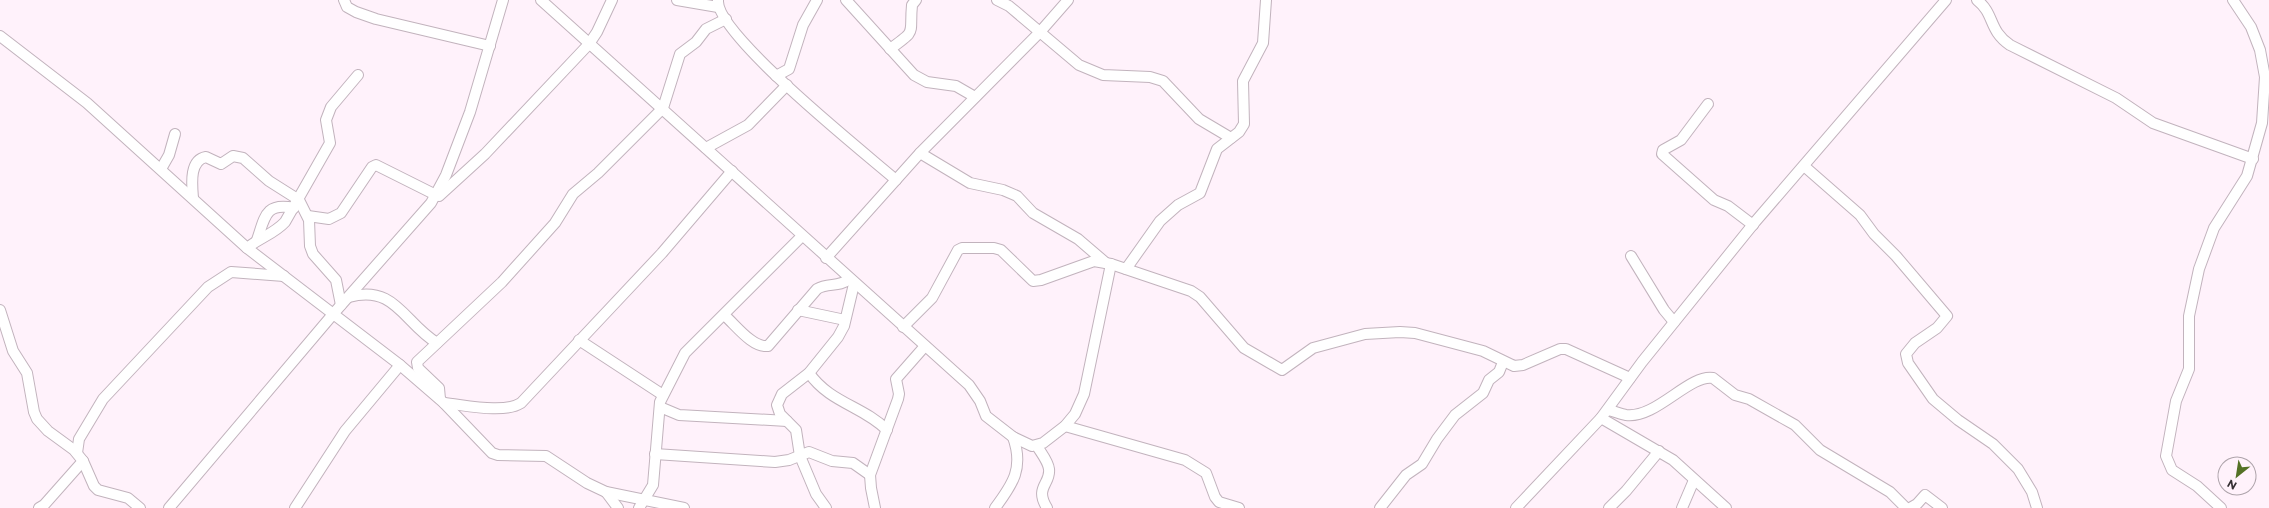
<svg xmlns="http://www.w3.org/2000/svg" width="2269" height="508" viewBox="0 0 2269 508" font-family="Montserrat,sans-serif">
	<rect width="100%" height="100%" fill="#fff2fb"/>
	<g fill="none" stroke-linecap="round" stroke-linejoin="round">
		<g stroke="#c2b3bd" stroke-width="12">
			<g id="minor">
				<path d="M344 0 347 7 356 12 376 19 490 46"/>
				<path d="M541 0 969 385 980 401 986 416 1013 437 1032 446 1043 443 1065 426 1075 414 1084 394 1111 264"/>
				<path d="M677 0 718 7"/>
				<path d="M718 0C715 34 866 154 896 180"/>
				<path d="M846 0 914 75 927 82 956 86 975 97"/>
				<path d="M997 0 1009 6 1079 65 1103 75 1150 77 1163 81 1199 119 1231 138"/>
				<path d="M1977 0C1995 14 1988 30 2010 45L2116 98 2153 123 2253 159"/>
				<path d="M0 36 87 103 247 248 400 365 444 403 492 453 498 455 546 456 587 483 606 492 684 508"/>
				<path d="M890 49C918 29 909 35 912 5L916 0"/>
				<path d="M776 76 789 69 803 25 817 0"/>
				<path d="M1708 104 1681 140 1663 150 1662 154 1714 200 1728 206 1753 225"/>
				<path d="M706 148 748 125 787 85"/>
				<path d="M920 153 970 183 1003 190 1017 196 1033 213 1078 239 1106 263"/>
				<path d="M1804 166 1860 215 1874 234 1896 256 1947 316 1937 328 1915 343 1906 354 1908 363 1933 399 1958 420 1993 444 2018 469 2032 492 2037 508"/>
				<path d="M161 169 169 155 175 134"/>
				<path d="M439 196 485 154 589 44 597 32 612 0"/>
				<path d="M193 198C192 185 189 160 206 157L221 164 233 156 243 158 269 181 299 200 309 220 310 246 313 254 336 280 341 305"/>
				<path d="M308 216 329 219 341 213 372 167 376 165 436 195"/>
				<path d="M257 240C265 217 265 202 294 208"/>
				<path d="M247 248C259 238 274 234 285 222L330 143 326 120 331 107 358 75"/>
				<path d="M1631 256 1664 310 1674 322"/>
				<path d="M826 258 920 153 1040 32 1068 0"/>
				<path d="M1126 269 1160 221 1178 205 1200 193 1217 149 1239 132 1244 124 1243 81 1263 43 1266 0"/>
				<path d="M349 297C395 284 404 323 437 343"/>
				<path d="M0 310 13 351 27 373 34 412 37 419 48 431 74 450 83 461 94 486 98 490 128 498 140 508"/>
				<path d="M798 310 845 320"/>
				<path d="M724 315C735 324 752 348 768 346L817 289C828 282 839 288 849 279"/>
				<path d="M903 327 932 298 958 250 962 248H994L1001 250 1033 281 1041 280 1094 261 1111 264 1191 291 1200 297 1244 348 1282 370 1313 348 1365 334 1400 332 1415 333 1483 351 1514 366 1523 365 1560 349H1566L1630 378"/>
				<path d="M579 340 663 395"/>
				<path d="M809 373C830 403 863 406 887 430"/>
				<path d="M440 399 439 388 418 368 417 362 502 282 555 223 573 194 598 173 663 108 680 54 696 42 706 29 726 19"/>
				<path d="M444 403C465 405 504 414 521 403L662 253 732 171"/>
				<path d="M660 407 679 415 787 421"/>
				<path d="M1608 410C1614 411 1620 414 1626 415 1656 419 1689 374 1713 378L1735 395 1749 399 1795 425 1820 450 1890 492 1906 508"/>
				<path d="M1601 418 1673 460 1726 508"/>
				<path d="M1065 426 1185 460 1206 473 1215 497 1219 502 1239 508"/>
				<path d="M1037 446C1041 453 1048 461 1049 469 1051 484 1034 487 1047 508"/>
				<path d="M77 453 79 439 103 399 208 287 231 272 284 276"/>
				<path d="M655 454 775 462 789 460 809 452 832 461 853 463 870 475"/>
				<path d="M606 492 618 508"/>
				<path d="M39 508 44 505 83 461"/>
				<path d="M169 508 334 313 431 203 446 175 470 112 503 0"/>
				<path d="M295 508 345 431 400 365"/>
				<path d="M639 508 653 485 660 402 685 353 801 237"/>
				<path d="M826 508 816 494 800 456 796 430 780 414 777 405 782 394 809 373 838 337 844 326 854 284"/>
				<path d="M875 508 871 488 870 475 898 399 899 394 896 379 925 346"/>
				<path d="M995 508C1013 484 1024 468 1013 437"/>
				<path d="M1380 508 1406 475 1422 464 1437 439 1455 415 1483 393 1489 380 1499 372 1503 362"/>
				<path d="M1516 508 1601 418 1642 362 1755 222 1946 0"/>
				<path d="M1609 508 1626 491 1659 451"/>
				<path d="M1682 508 1694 480"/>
				<path d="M1910 508 1917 504 1925 495 1942 508"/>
				<path d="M2221 508 2197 486 2172 470 2166 456 2176 401 2189 369V316L2199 269 2214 228 2247 176 2262 123 2265 77 2260 50 2251 27 2233 0"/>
			</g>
		</g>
		<use href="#minor" stroke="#fff" stroke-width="10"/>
	</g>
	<g transform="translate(2237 476) rotate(210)"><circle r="19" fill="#fff2fb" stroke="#aea4ab"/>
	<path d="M0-3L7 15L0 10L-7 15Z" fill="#547126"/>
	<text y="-6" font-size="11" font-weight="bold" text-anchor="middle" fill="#352f33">N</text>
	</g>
</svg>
